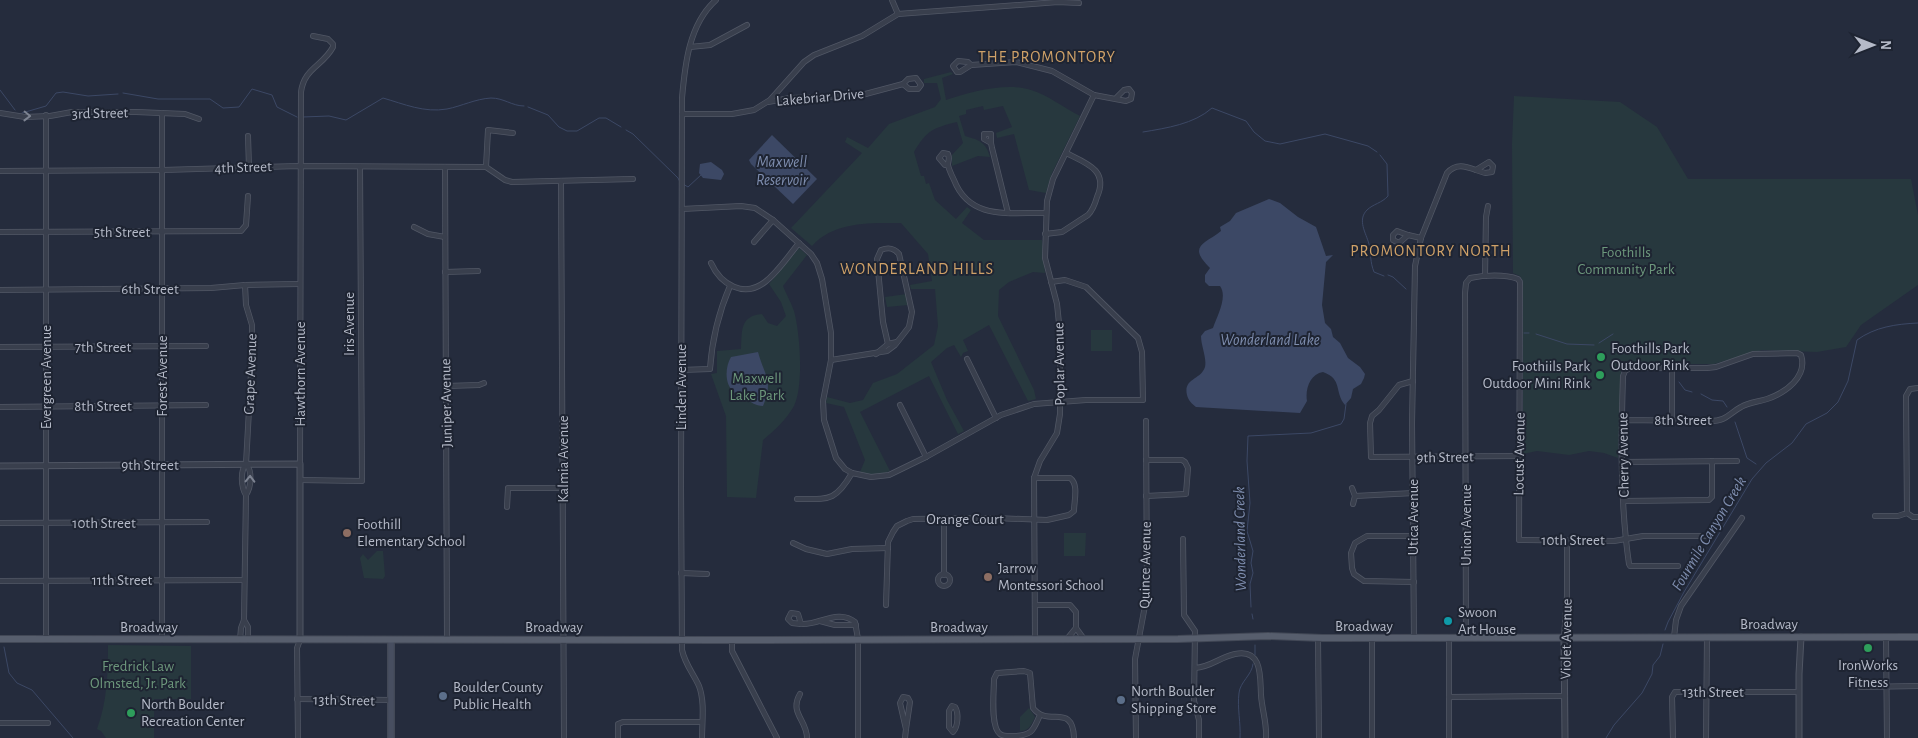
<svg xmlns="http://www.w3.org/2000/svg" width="1918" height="738" viewBox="0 0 1918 738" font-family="'Alegreya Sans',sans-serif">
	<rect width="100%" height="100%" fill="#252c3d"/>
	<g fill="#27383e">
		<path d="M951 72 953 74 942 78 946 100C970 92 1006 82 1031 90 1048 95 1064 108 1080 116L1052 173 1046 193 1029 190 1014 134 997 138 996 133 1012 127 1003 106 984 110 983 106 966 110V114L959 116 965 136C979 140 986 142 990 157L978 156 952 166V155L963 143 957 122C933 128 927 130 914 152L921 176H924L926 184 929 183 935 200 956 219 967 207 971 210 962 223 984 240H1042L1045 273 1033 272 1009 282 999 290 998 316 1034 390 1036 399 1028 401 989 325 963 340 968 351 963 353 961 357 954 345 947 348 931 362 947 400 964 431 958 434 929 376 860 412 890 471C880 475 871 475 860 472L865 460 844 407 826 403 827 397 850 403 863 400 873 383 897 374 934 345 938 326 935 289H911L910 285 932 281 928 254 901 223C871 223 834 221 812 246L791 228 862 153 845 142 847 137 868 148 889 124 935 107 941 99 937 83H924V79Z"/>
		<path d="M1514 96 1620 102 1657 127 1688 179H1911L1918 215V285L1861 325 1846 347 1817 352 1762 350 1714 364H1628L1621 370 1618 458 1604 453 1589 451 1569 455 1537 451 1523 454V282L1520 276 1513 273 1512 144Z"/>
		<path d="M799 248 807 255 783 286C786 294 791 302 794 311 800 333 804 385 794 406 786 420 775 430 763 440L756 498 727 497 726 416 711 374 717 373V351L741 349C742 330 740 316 762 314L768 323 777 326 786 316 781 302 769 284Z"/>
		<path d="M907 294 908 305 887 307 885 297Z"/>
		<rect x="1091" y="330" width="21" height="21"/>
		<path d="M1064 533H1086L1085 556H1064Z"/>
		<path d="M377 551H383L385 576 383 579 364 578 360 558 363 554 368 560Z"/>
		<path d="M108 645 191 646V699H154V738H106L101 731 97 729C107 702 108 674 108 645Z"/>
		<path d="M1029 708 1035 717C1031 725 1029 731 1020 731V717Z"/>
	</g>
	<g fill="#3c4865">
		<path d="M772 135 817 179 793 204 751 164 749 160Z"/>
		<path d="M711 162 722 170 724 174 721 180 703 178 699 173 700 164Z"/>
		<path d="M1269 199 1280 203 1298 217 1316 227 1326 256 1333 255 1326 262 1322 305 1325 323 1331 329 1333 337 1340 343 1348 358 1360 367 1365 374 1364 378 1361 384 1353 389 1351 398 1345 405C1334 392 1343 379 1323 372 1310 374 1305 389 1307 401L1300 413 1196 407C1192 404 1188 400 1187 395 1183 378 1201 380 1205 367 1207 358 1201 346 1201 336L1205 331 1213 328C1217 316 1228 297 1220 286H1209L1205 282V275L1210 268C1188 246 1203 245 1221 231L1220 227 1230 221 1236 213Z"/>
		<path d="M758 352C764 375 774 380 763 406 755 406 752 402 745 399 742 397 738 395 735 393 724 385 725 367 731 357Z"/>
	</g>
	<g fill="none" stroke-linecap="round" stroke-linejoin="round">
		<g stroke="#3c4865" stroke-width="1">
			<path d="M0 90 15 110"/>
			<path d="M123 93 158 99H210L223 108 239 107 252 89 272 95 277 107 297 117"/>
			<path d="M528 107 548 115 559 127 567 131H577L599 118H606L621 127"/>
			<path d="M22 113 46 106 56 93 63 92 88 96 118 94"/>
			<path d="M303 117 329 116 346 120 383 98C404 104 424 113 447 109 462 106 475 99 491 98 504 98 512 106 524 106"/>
			<path d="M626 130 633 134 678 178 680 182"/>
			<path d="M1143 132C1167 128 1194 124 1212 108L1246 121 1254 132 1265 141 1280 144 1325 134 1368 146 1377 152"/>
			<path d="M1380 155 1387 164 1388 196C1382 203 1373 204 1367 210 1357 220 1366 233 1369 244 1371 254 1370 262 1374 272L1384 276"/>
			<path d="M683 184 688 187 701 175"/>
			<path d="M1388 275 1393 277 1406 289"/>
			<path d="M1524 333H1529"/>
			<path d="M1536 334 1567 344 1594 345"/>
			<path d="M1599 343 1613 334"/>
			<path d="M1679 382 1685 390 1692 392"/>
			<path d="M1701 394 1712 400 1723 401 1727 407"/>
			<path d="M1735 422 1747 458 1756 464"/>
			<path d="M1251 607 1250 584 1253 573 1251 563 1253 551 1247 531 1250 503 1247 461 1248 436 1311 433 1341 424 1344 419 1346 404"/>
			<path d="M1252 614 1253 619"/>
			<path d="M1665 630 1668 622 1684 592 1752 479 1766 463 1792 443 1806 424 1827 413 1838 402 1848 381 1857 340C1875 327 1896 324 1918 323"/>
			<path d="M1255 645V655"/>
			<path d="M4 647 9 673 17 683 32 690 73 738"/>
			<path d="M1240 738C1241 723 1237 708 1239 693 1240 682 1252 675 1253 664"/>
			<path d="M1606 738 1614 725 1642 693 1652 674 1653 665 1660 656 1663 644"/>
		</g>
		<g stroke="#515765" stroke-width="6">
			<g id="minor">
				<path d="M892 0 898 14"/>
				<path d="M690 47 710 45 747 25"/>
				<path d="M958 61 968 62 971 65 960 72H957L953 66Z"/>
				<path d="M971 65 1016 62 1052 71 1094 95 1126 101 1131 99 1132 93 1129 89 1124 90 1116 98"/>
				<path d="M916 78 921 85 918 89H909L903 84 908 79Z"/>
				<path d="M768 102 790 98 858 96 903 84"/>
				<path d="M0 113 25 117 50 116 72 112H136L185 114 199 119"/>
				<path d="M162 113V640"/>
				<path d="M682 114H732L754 110 770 100 804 62 814 55 862 36 898 14 1058 2 1079 3"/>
				<path d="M46 115V639"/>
				<path d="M248 136 249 167"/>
				<path d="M991 143V134H984V139L991 143 992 148 1008 213"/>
				<path d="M1489 162 1493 166 1492 172 1485 173 1476 170Z"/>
				<path d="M948 165H945L939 158 943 153 948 154C950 159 948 161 948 165 949 170 952 176 954 180 970 221 1010 212 1046 213"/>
				<path d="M445 167 447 640"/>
				<path d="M486 167 488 130 513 133"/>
				<path d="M0 171 163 170 299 166 481 167H486L505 180 512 182 633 179"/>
				<path d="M561 181 564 738"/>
				<path d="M682 209 741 206 755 208 773 220 811 254 817 263 822 279 831 333V360L823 401 824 420 836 458 845 469 852 473 871 477 889 475 926 457 1001 415 1034 404 1086 400H1143L1142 352 1138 338 1086 287 1065 280 1051 282"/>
				<path d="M414 227 428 234 445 237"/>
				<path d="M1397 231 1408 235 1399 243 1393 240V235Z"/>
				<path d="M0 232 241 231 246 225 248 196"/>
				<path d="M1045 234 1062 232 1088 215C1093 210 1095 204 1097 197 1109 170 1086 163 1066 153"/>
				<path d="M1408 235 1421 238"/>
				<path d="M754 242 773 220"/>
				<path d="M711 263C721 285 744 298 765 282 778 272 789 255 799 243"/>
				<path d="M445 272 478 271"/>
				<path d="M1485 276 1486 217 1488 206"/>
				<path d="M0 290 211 288 245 285 299 284"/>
				<path d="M0 347 206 346"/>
				<path d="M876 354 888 344 897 342"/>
				<path d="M967 359 996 418"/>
				<path d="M831 360 887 351 895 345 909 327 912 312 899 254C894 248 889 247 881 250L877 259 883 322 888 344"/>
				<path d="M1672 368V421"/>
				<path d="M681 370 710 369C712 339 718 314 730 286"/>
				<path d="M1413 381 1399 385 1379 410 1372 416 1370 423 1371 457 1519 456"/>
				<path d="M446 386 479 385 484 383"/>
				<path d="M900 405 926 457"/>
				<path d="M0 407 206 405"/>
				<path d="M1622 420 1710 421C1727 421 1728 414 1741 407 1749 402 1758 402 1767 399 1785 393 1808 377 1801 355L1797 353 1753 354 1716 367 1707 368H1630L1625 371 1623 376C1621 438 1620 502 1629 564L1630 566H1678"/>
				<path d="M1146 460H1182L1185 462 1188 468 1186 494 1146 496"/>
				<path d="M1622 462 1737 461"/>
				<path d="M300 464 301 92C304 68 323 66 333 47V44L328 39 313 36"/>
				<path d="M300 480 362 481 360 167"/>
				<path d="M1352 488 1355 496 1414 493"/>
				<path d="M246 495C251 487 253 472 246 464"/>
				<path d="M797 499C829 499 835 502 852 473"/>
				<path d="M1624 501 1709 500 1712 497V461"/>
				<path d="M1353 504 1355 496"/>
				<path d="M507 507 508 488H563"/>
				<path d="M1907 513 1913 517H1918"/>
				<path d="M1875 516H1898L1907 513 1906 396 1910 389 1918 388"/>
				<path d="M944 519V575"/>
				<path d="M0 523 207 522"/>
				<path d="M1414 536H1367L1355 543 1351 553 1352 568 1354 574 1364 581 1414 582"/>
				<path d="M1183 539 1184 615 1195 631 1194 701 1199 720V738"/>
				<path d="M793 543 806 549 827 554 852 549 888 548"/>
				<path d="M681 573 707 574"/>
				<circle cx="944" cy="580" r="6"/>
				<path d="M0 581 244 580"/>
				<path d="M886 605 888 542 893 532 897 526 907 521 913 519 995 518 1047 520 1069 515 1074 511C1074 501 1079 484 1070 478H1034"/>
				<path d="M1035 605H1070L1076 612V628L1084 639"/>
				<path d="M791 613 798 614 801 624 792 623 788 619Z"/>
				<path d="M244 620 248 627V640"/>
				<path d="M820 621 835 625H856"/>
				<path d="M801 624C818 626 838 608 855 622L858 639V738"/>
				<path d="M1466 637 1465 293 1466 283 1470 278C1484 275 1505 274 1518 279L1520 282 1519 540 1614 541 1643 536H1706"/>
				<path d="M1674 637 1676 620 1681 606 1742 518"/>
				<path d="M1886 637 1887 738"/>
				<path d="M1318 638 1319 738"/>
				<path d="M1372 638V738"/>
				<path d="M1414 638 1412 423 1415 266 1421 238 1447 173C1456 163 1465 166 1476 170"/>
				<path d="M1564 638 1567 596V541"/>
				<path d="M1035 639 1034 478 1040 461 1057 433 1060 414V333L1057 304 1045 258 1047 201 1053 179 1094 95"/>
				<path d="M1067 639 1076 628"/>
				<path d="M240 640 241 628 244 620 246 495C241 487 240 471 246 464L252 355V325L246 305 245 285"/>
				<path d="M732 640V651L777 738"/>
				<path d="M1195 668C1211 667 1220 657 1235 654 1263 648 1260 678 1261 695 1262 710 1267 723 1266 738"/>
				<path d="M1860 687 1918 686"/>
				<path d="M800 694C789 713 807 720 807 738"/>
				<path d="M903 697 908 698 910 702 906 729 900 703Z"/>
				<path d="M1449 697 1565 696"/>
				<path d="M297 699 391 700"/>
				<path d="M952 706 955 707C959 713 958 727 953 732L949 727V711Z"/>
				<path d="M1040 715C1033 730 1033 735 1015 736 1010 736 1004 737 1000 734 990 727 994 691 994 679L997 673 1024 671 1030 673 1033 708C1048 728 1073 702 1074 738"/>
				<path d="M0 723H48"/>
				<path d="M298 738 297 648 300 640"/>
				<path d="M618 738V724L623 722H702"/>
				<path d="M702 738C702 722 705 702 699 686 693 673 685 664 682 650L681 486 682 98C685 64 689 24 716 0"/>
				<path d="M905 738 906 729"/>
				<path d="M1136 738 1135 659 1147 595 1146 421"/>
				<path d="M1449 738V637"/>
				<path d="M1673 738 1672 697 1675 692H1798"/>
				<path d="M1706 738 1707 637"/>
			</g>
		</g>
		<g stroke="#515765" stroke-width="7">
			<g id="tertiary">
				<path d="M0 466 300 464V640"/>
				<path d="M1564 638 1565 738"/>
				<path d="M1799 738V674L1801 637"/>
			</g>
		</g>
		<g stroke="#424856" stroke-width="8">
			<path id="secondary" d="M391 640V738"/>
		</g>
		<g stroke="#424856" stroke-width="8">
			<path id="primary" d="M0 639 734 640 1178 639 1268 636 1323 638 1918 637"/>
		</g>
		<use href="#minor" stroke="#393f4d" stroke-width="4.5"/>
		<use href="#tertiary" stroke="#393f4d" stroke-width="5"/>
		<use href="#secondary" stroke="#474e60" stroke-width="5.5"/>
		<use href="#primary" stroke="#575e6d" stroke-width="6"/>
	</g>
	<defs><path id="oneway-chevron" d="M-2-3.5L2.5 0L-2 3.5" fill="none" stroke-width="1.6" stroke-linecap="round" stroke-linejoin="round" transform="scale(1.25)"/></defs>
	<g stroke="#7d8391">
		<use href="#oneway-chevron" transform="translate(27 116) rotate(1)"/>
		<use href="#oneway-chevron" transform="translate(250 479) rotate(-89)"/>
	</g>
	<g fill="#2e9e5b" stroke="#1e2432" stroke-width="2">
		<circle cx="1601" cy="357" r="5"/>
		<circle cx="1600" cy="375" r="5"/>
		<circle cx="1868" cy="648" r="5"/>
		<circle cx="131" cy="713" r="5"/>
	</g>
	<g fill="#8d6e63" stroke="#1e2432" stroke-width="2">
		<circle cx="347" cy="533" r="5"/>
		<circle cx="988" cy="577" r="5"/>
	</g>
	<circle fill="#0f9aa8" stroke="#1e2432" stroke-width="2" cx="1448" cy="621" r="5"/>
	<g fill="#5c6f8a" stroke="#1e2432" stroke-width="2">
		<circle cx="443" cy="696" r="5"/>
		<circle cx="1121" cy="700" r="5"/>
	</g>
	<g text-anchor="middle" stroke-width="4" stroke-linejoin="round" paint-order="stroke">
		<g font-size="15" fill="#b5bac8" stroke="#1e2432">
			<text transform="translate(820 97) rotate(-5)" y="5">Lakebriar Drive</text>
			<text transform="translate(100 113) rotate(-1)" y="5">3rd Street</text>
			<text transform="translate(243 167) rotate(-2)" y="5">4th Street</text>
			<text x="122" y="237">5th Street</text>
			<text x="150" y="294">6th Street</text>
			<text transform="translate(349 324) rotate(-90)" y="5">Iris Avenue</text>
			<text x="103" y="352">7th Street</text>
			<text transform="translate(1059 364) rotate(-91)" y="5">Poplar Avenue</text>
			<text transform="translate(250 374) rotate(-88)" y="5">Grape Avenue</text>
			<text transform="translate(300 374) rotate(-90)" y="5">Hawthorn Avenue</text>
			<text transform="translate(162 376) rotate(-90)" y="5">Forest Avenue</text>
			<text transform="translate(46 377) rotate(-90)" y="5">Evergreen Avenue</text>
			<text transform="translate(681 387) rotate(-90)" y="5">Linden Avenue</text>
			<text transform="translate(446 403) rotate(-91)" y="5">Juniper Avenue</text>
			<text x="103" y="411">8th Street</text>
			<text x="1683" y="425">8th Street</text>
			<text transform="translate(1519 454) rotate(-89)" y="5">Locust Avenue</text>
			<text transform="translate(1623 455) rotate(-91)" y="5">Cherry Avenue</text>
			<text transform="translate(1445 457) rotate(-1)" y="5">9th Street</text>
			<text transform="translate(563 459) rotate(-90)" y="5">Kalmia Avenue</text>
			<text x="150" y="470">9th Street</text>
			<text transform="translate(1413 517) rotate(-90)" y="5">Utica Avenue</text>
			<text x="965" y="524">Orange Court</text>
			<text x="104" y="528">10th Street</text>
			<text transform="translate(1466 525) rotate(-90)" y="5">Union Avenue</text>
			<text x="1573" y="545">10th Street</text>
			<text transform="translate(1145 565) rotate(-89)" y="5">Quince Avenue</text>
			<text x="122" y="585">11th Street</text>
			<text x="1769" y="629">Broadway</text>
			<text x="1364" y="631">Broadway</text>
			<text x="149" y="632">Broadway</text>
			<text x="554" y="632">Broadway</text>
			<text x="959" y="632">Broadway</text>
			<text transform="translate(1566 639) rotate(-89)" y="5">Violet Avenue</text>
			<text x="1713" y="697">13th Street</text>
			<text transform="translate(344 700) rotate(1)" y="5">13th Street</text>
		</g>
		<g font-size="15" fill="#6d987c" stroke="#1e2432">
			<text x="1626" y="257">Foothills<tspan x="1626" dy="17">Community Park</tspan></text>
			<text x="757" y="383">Maxwell<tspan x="757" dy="17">Lake Park</tspan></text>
			<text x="138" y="671">Fredrick Law<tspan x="138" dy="17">Olmsted, Jr. Park</tspan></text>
		</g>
		<g font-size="15" fill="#b5bac8" stroke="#1e2432" text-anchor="start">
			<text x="1611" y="353">Foothills Park<tspan x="1611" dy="17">Outdoor Rink</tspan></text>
			<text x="1590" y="371" text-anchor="end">Foothiils Park<tspan x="1590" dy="17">Outdoor Mini Rink</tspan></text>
			<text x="357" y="529">Foothill<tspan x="357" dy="17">Elementary School</tspan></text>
			<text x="998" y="573">Jarrow<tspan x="998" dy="17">Montessori School</tspan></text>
			<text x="1458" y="617">Swoon<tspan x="1458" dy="17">Art House</tspan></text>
			<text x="1868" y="670" text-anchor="middle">IronWorks<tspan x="1868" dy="17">Fitness</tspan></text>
			<text x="453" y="692">Boulder County<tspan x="453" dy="17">Public Health</tspan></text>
			<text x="1131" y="696">North Boulder<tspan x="1131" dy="17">Shipping Store</tspan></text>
			<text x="141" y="709">North Boulder<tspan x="141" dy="17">Recreation Center</tspan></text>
		</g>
		<g font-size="16" letter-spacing="1" fill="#cfa168" stroke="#1e2432">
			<text x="1047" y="62">THE PROMONTORY</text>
			<text x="1431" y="256">PROMONTORY NORTH</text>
			<text x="917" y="274">WONDERLAND HILLS</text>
		</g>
		<g font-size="16" font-style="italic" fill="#7e8dae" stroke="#1e2432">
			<text x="782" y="167">Maxwell<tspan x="782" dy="18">Reservoir</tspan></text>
			<text x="1270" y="345">Wonderland Lake</text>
			<text transform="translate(1708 533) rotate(-59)" y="6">Fourmile Canyon Creek</text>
			<text transform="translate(1239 539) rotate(-91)" y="6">Wonderland Creek</text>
		</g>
	</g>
	<g transform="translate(1873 45) rotate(90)" stroke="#1e2432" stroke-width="4" paint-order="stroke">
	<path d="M0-4L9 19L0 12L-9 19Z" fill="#b5bac8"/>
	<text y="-8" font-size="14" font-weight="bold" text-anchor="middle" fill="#b5bac8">N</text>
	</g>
</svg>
